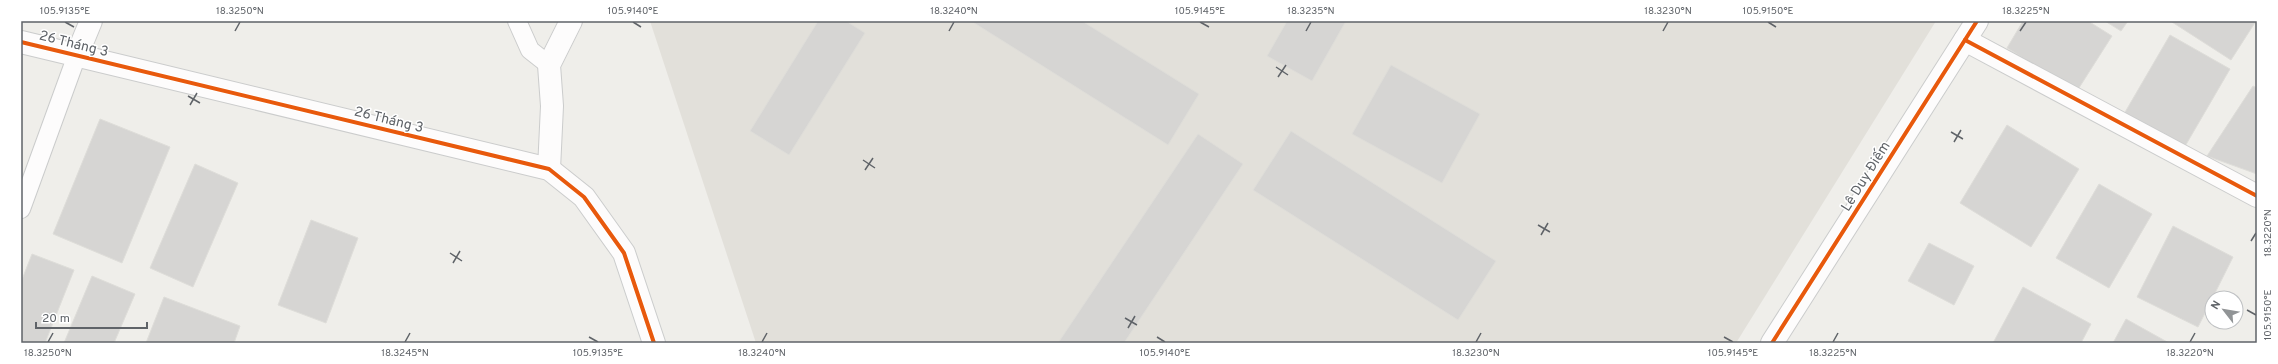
<svg xmlns="http://www.w3.org/2000/svg" width="2278" height="364" viewBox="0 0 2278 364" font-family="Overpass,sans-serif">
	<rect width="100%" height="100%" fill="#efeeea"/>
	<path fill="#e2e0da" d="M650 21H1936L1736 343H756Z"/>
	<g fill="#d6d5d3" stroke="#deddd9">
		<path d="M818 21H846L865 33 789 155 750 131Z"/>
		<path d="M971 21H1082L1199 94 1168 145Z"/>
		<path d="M1287 21H1346L1312 81 1267 56Z"/>
		<path d="M2023 21H2088L2112 36 2077 91 2007 48Z"/>
		<path d="M2105 21H2128L2121 31Z"/>
		<path d="M2173 21H2256L2231 60 2172 22Z"/>
		<path d="M2170 35 2230 69 2184 148 2124 114Z"/>
		<path d="M1391 65 1480 114 1442 183 1352 134Z"/>
		<path d="M2253 86 2257 88V174L2207 156Z"/>
		<path d="M100 119 170 147 122 263 53 234Z"/>
		<path d="M2007 125 2079 169 2031 247 1960 203Z"/>
		<path d="M1291 131 1496 261 1458 320 1253 190Z"/>
		<path d="M1198 134 1243 164 1124 343H1058Z"/>
		<path d="M195 164 238 183 193 287 150 268Z"/>
		<path d="M2099 184 2152 214 2109 288 2056 258Z"/>
		<path d="M311 220 358 238 326 323 278 305Z"/>
		<path d="M2173 226 2233 257 2198 327 2137 297Z"/>
		<path d="M1929 243 1974 266 1954 305 1908 281Z"/>
		<path d="M32 254 74 270 45 343H21V282Z"/>
		<path d="M92 276 135 294 114 343H64Z"/>
		<path d="M2023 287 2091 324 2081 343H1993Z"/>
		<path d="M164 297 240 326 234 343H146Z"/>
		<path d="M2126 319 2169 343H2113Z"/>
	</g>
	<g fill="none" stroke-linecap="round" stroke-linejoin="round">
		<g stroke="#cbcccc" stroke-width="20">
			<g id="service">
				<path d="M517 21 530 50 549 65"/>
				<path d="M21 209 77 55"/>
			</g>
		</g>
		<g stroke="#cbcccc" stroke-width="24">
			<g id="minor">
				<path d="M1965 40 2257 196"/>
				<path d="M77 55 91 21"/>
				<path d="M549 169 552 106 549 65 571 21"/>
				<path d="M1772 343 1977 21"/>
			</g>
		</g>
		<g stroke="#cbcccc" stroke-width="24">
			<path id="tertiary" d="M21 42 549 169 584 197 624 253 654 343"/>
		</g>
		<use href="#service" stroke="#fdfcfc" stroke-width="18"/>
		<use href="#minor" stroke="#fdfcfc" stroke-width="22"/>
		<use href="#tertiary" stroke="#fdfcfc" stroke-width="22"/>
		<g stroke="#fff" stroke-width="6">
			<g id="cycleway">
				<path d="M1965 40 2257 196"/>
				<path d="M21 42 549 169 584 197 624 253 654 343"/>
				<path d="M1772 343 1977 21"/>
			</g>
		</g>
		<use href="#cycleway" stroke="#e8590c" stroke-width="4"/>
	</g>
	<path fill="none" stroke="#5f6368" stroke-width="1.5" d="M65 22 74 27M633 22 641 27M1200 22 1209 27M1768 22 1776 27M235 31 240 22M949 31 954 22M1306 31 1311 22M1663 31 1668 22M2020 31 2026 22M1276 67 1288 75M1278 77 1286 65M188 96 200 103M190 105 197 93M1951 132 1963 139M1954 142 1961 130M863 160 875 168M865 170 873 158M1538 225 1550 232M1541 235 1548 223M2251 241 2256 233M450 253 462 261M453 263 460 251M2247 310 2256 315M1125 318 1137 325M1128 328 1135 316M589 337 598 342M1157 337 1165 342M1724 337 1733 342M48 342 53 333M405 342 410 333M762 342 767 333M1476 342 1481 333M1833 342 1838 333M2190 342 2195 333"/>
	<g text-anchor="middle" stroke-width="3" stroke-linejoin="round" paint-order="stroke">
		<g font-size="14" fill="#5f6368" stroke="#fff">
			<text transform="translate(74 43) rotate(14)" y="5">26 Tháng 3</text>
			<text transform="translate(389 119) rotate(14)" y="5">26 Tháng 3</text>
			<text transform="translate(1865 176) rotate(-58)" y="5">Lê Duy Điếm</text>
		</g>
	</g>
	<rect width="2278" height="364" fill="none" stroke="#ffffff" stroke-width="44"/>
	<g transform="translate(2224 310) rotate(301)"><circle r="19" fill="#ffffff" stroke="#bfc1c3"/>
	<path d="M0-3L7 15L0 10L-7 15Z" fill="#919496"/>
	<text y="-6" font-size="11" font-weight="bold" text-anchor="middle" fill="#5f6368">N</text>
	</g>
	<path d="M36 322v6h111v-6" fill="none" stroke="#5f6368" stroke-width="2"/>
	<text x="42" y="322" font-size="12" fill="#5f6368" stroke="#ffffff" stroke-width="3" paint-order="stroke">20 m</text>
	<rect x="22" y="22" width="2234" height="320" fill="none" stroke="#5f6368" stroke-width="1.5"/>
	<g font-size="10" text-anchor="middle" fill="#5f6368">
		<text x="65" y="14">105.9135°E</text>
		<text x="240" y="14">18.3250°N</text>
		<text x="633" y="14">105.9140°E</text>
		<text x="954" y="14">18.3240°N</text>
		<text x="1200" y="14">105.9145°E</text>
		<text x="1311" y="14">18.3235°N</text>
		<text x="1668" y="14">18.3230°N</text>
		<text x="1768" y="14">105.9150°E</text>
		<text x="2026" y="14">18.3225°N</text>
		<text transform="translate(2267 233) rotate(-90)" y="4">18.3220°N</text>
		<text transform="translate(2267 315) rotate(-90)" y="4">105.9150°E</text>
		<text x="48" y="356">18.3250°N</text>
		<text x="405" y="356">18.3245°N</text>
		<text x="598" y="356">105.9135°E</text>
		<text x="762" y="356">18.3240°N</text>
		<text x="1165" y="356">105.9140°E</text>
		<text x="1476" y="356">18.3230°N</text>
		<text x="1733" y="356">105.9145°E</text>
		<text x="1833" y="356">18.3225°N</text>
		<text x="2190" y="356">18.3220°N</text>
	</g>
</svg>
